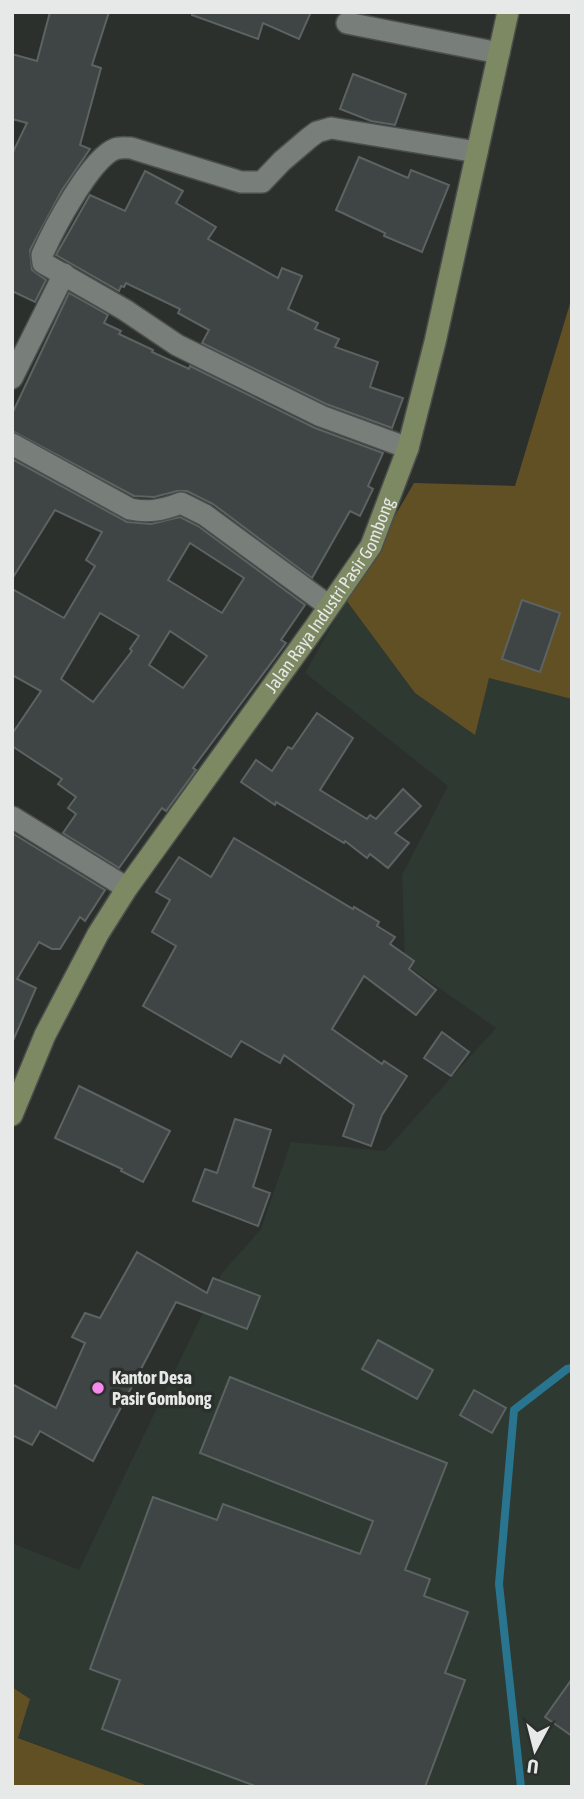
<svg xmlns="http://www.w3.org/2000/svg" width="584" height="1799" viewBox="0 0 584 1799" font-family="'Asap Condensed',sans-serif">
	<rect width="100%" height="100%" fill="#2b302d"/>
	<path fill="#2e3932" d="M346 600 415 693 474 734 489 677 572 699V1787H151L17 1737 30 1699 12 1687V1543L79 1570 222 1273 261 1229 291 1142 385 1151 496 1028 405 964 402 875 448 786 305 673Z"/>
	<g fill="#625025">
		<path d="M572 297V699L489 678 475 735 415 693 346 600 414 483 515 486Z"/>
		<path d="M12 1687 30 1699 18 1738 151 1787H12Z"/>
	</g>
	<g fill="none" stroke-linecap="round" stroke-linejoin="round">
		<path stroke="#29748f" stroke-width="8" d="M521 1787 499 1584 514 1410 567 1369 572 1368"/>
	</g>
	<g fill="#3e4544" stroke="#5c6362" stroke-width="2" fill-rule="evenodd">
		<path d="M50 12H109L92 65 101 68 80 145 90 149 62 190 30 250 32 270 46 280 35 302 12 291V154L27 123 12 119V54L37 61Z"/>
		<path d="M192 12H311L299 39 263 23 258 39 192 15Z"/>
		<path d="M353 74 406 94 395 125 371 121 340 109Z"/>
		<path d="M359 157 408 178 411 170 449 185 422 252 384 236 385 233 336 210Z"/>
		<path d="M145 171 183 191 176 203 216 227 208 239 278 278 282 268 302 276 288 309 318 323 315 329 339 339 335 347 378 362 370 387 403 398 392 428 326 404 202 343 209 330 178 313 180 309 126 283 124 287 121 286 119 291 56 255 90 195 125 211Z"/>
		<path d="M69 293 108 315 104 323 121 331 119 334 153 350 152 352 189 369 190 366 315 428 383 453 368 486 373 489 360 516 350 511 312 578 213 504 187 491H177L154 497 134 496 12 431V414Z"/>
		<path d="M12 459 127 522 151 524 180 517 198 526 305 605 281 640 286 643 193 768 196 770 166 811 162 808 119 868 63 833 76 814 68 808 76 797 58 784 62 779 12 746V734L41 691 12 675V589L64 618 95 566 86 560 102 532 55 510 12 579ZM190 543 244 578 222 613 168 580ZM100 613 139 636 130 649 132 651 93 702 61 679ZM170 631 207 656 183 688 149 665Z"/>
		<path d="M522 600 560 613 540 672 502 659Z"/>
		<path d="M317 713 353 738 320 790 367 819 370 815 376 819 403 789 421 806 395 833 409 843 388 868 370 854 367 858 345 841 344 843 276 802 275 805 241 782 256 760 272 771 288 747 292 749Z"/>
		<path d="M12 833 105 890 85 921 80 917 60 949H52L39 942 17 979 36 988 12 1043Z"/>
		<path d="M234 838 353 909 354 907 379 922 377 926 395 937 390 944 414 961 409 969 436 990 416 1015 364 976 332 1029 382 1064 384 1061 407 1076 382 1115 371 1146 343 1136 354 1105 284 1055 280 1063 241 1041 231 1057 143 1006 176 946 152 932 170 900 156 892 179 857 211 877Z"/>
		<path d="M442 1032 469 1052 451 1076 424 1058Z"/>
		<path d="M79 1086 170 1131 143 1182 121 1171 122 1169 55 1138Z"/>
		<path d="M235 1119 271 1130 253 1187 270 1193 258 1226 193 1201 205 1169 217 1173Z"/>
		<path d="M137 1252 207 1293 213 1278 260 1296 247 1329 176 1302 93 1461 40 1431 32 1445 12 1435V1384L56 1408 85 1343 72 1337 85 1313 100 1318Z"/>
		<path d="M378 1340 433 1370 417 1399 362 1369Z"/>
		<path d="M230 1377 447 1463 405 1570 430 1579 424 1596 468 1612 445 1673 465 1680 425 1787H258L102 1729 120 1680 90 1669 153 1497 217 1520 223 1504 360 1554 373 1521 200 1453Z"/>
		<path d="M474 1390 506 1408 492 1433 460 1415Z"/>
		<path d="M572 1679V1736L545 1717Z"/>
	</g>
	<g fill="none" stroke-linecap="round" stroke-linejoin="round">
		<g stroke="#4b4e4c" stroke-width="24">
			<g id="street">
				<path d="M347 23 499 53"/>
				<path d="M12 378 64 274"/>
				<path d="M12 444 130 509C149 513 163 510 181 503L205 515 329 606"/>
				<path d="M408 448 321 416 177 345 125 310 43 263 42 255C53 230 90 159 115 149 120 147 126 148 131 148L241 182H262L282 161 309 138 317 132 331 128 477 152"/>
				<path d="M12 817 127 888"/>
			</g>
		</g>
		<g stroke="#4b4e4c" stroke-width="24">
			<g id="secondary">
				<path id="s1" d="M12 1115 45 1035 98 934 127 888 315 627 371 546 408 448 435 342 508 12"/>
			</g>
		</g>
		<use href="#street" stroke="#787e7a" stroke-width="21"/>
		<use href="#secondary" stroke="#7d8962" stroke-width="21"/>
	</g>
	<circle fill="#f788ec" stroke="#2b302d" stroke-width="2.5" cx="98" cy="1388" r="7"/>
	<g text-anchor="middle" stroke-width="7" stroke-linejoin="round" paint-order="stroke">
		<g font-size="18" fill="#e6e9e7" stroke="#2b302d">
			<text dy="6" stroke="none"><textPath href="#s1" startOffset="612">Jalan Raya Industri Pasir Gombong</textPath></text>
		</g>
		<g font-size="18" font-weight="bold" fill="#e6e9e7" stroke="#2b302d" text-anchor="start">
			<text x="112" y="1384">Kantor Desa<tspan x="112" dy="21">Pasir Gombong</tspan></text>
		</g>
	</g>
	<rect width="584" height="1799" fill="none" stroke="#e6e9e7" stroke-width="28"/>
	<g transform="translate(535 1750) rotate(187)" stroke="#2b302d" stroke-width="5" paint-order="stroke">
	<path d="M0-5L12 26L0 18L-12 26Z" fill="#e6e9e7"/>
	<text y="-10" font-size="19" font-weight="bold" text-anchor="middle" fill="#e6e9e7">U</text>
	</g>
</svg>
